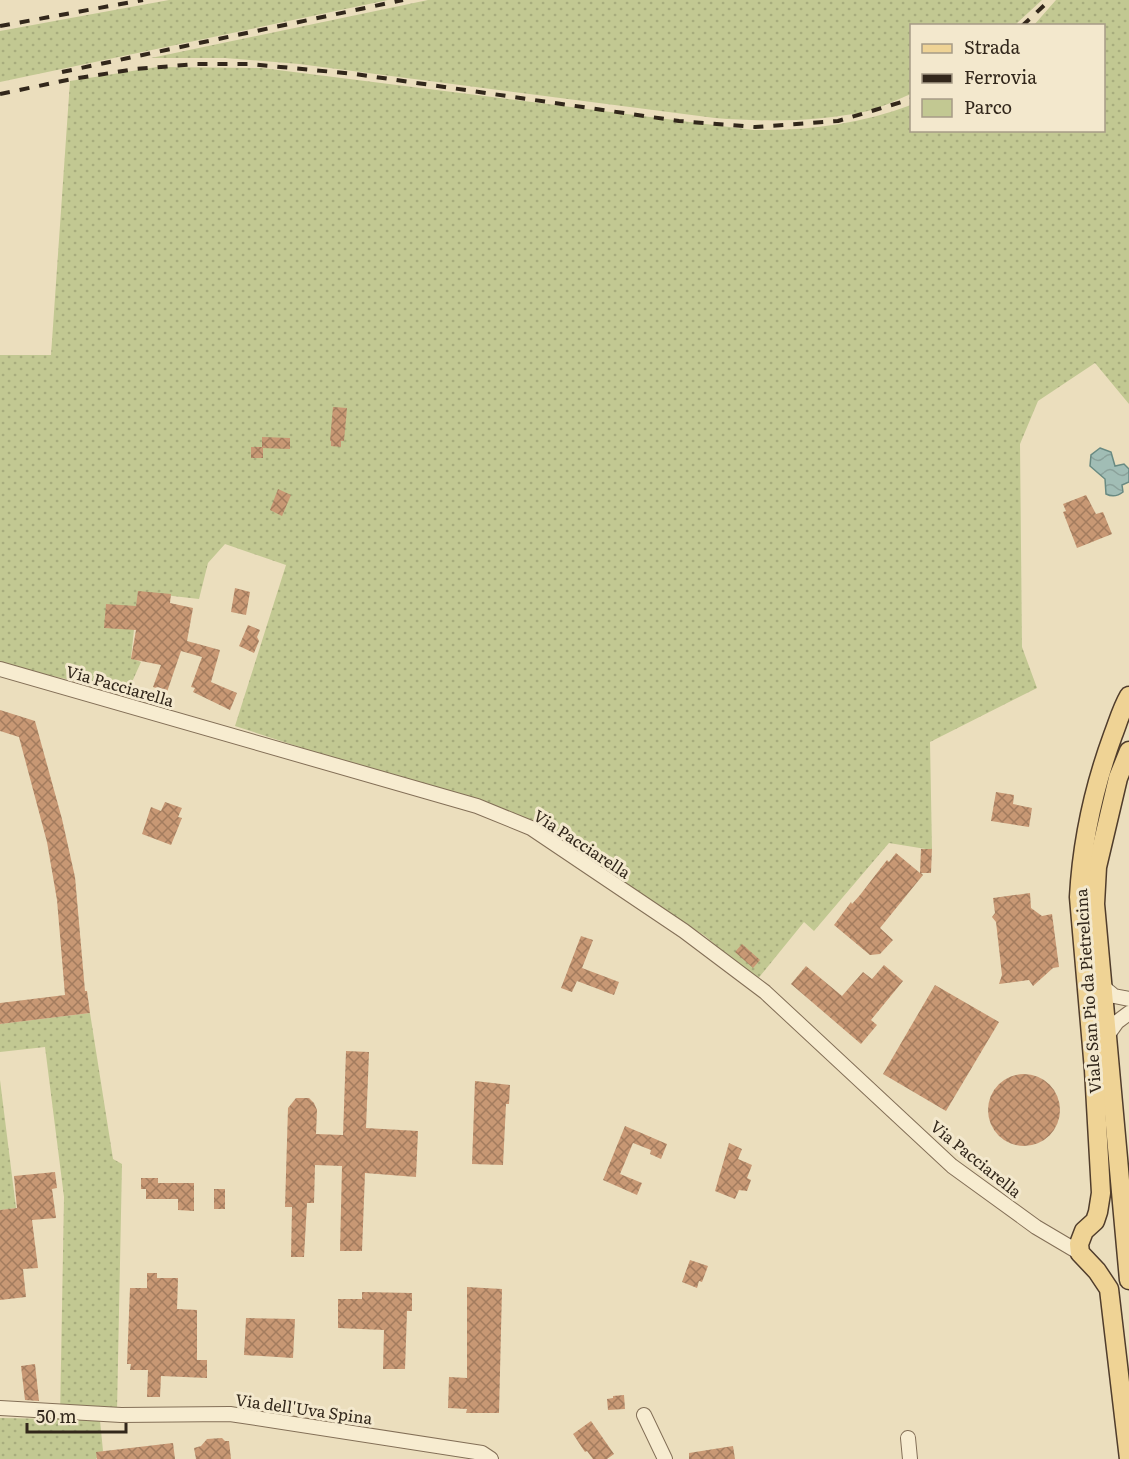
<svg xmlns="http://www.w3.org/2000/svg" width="1129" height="1459" viewBox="0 0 1129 1459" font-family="Literata,serif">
	<defs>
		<pattern id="green-dots" width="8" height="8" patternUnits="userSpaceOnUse" patternTransform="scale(1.5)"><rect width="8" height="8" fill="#c2c892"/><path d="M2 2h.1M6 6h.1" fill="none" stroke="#a7ac7d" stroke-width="1.8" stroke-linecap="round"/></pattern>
		<pattern id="water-waves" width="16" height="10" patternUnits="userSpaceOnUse" patternTransform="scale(1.5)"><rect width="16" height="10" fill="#a1bdb5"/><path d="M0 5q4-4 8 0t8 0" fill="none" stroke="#8ba29b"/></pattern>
		<pattern id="building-cross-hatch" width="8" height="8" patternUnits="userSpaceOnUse" patternTransform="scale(1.5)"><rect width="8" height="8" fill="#c89874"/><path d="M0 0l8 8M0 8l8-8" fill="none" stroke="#a37c5e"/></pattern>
	</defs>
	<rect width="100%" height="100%" fill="#ebdebd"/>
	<g fill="url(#green-dots)">
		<path d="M169 0H388L0 82V31Z"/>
		<path d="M428 0H1042L1015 25 912 26 911 94C898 99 883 107 868 111 818 122 766 122 715 118L299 64 225 58H151Z"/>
		<path d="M1056 0H1129V404L1095 363 1038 401 1020 444 1022 647 1037 688 930 742 932 850 889 843 814 931 804 922 756 981 705 936 527 821 235 726 286 565 225 544 208 563 199 599 138 592 131 658 141 662 127 693 0 664V355H51L70 81 157 67 262 68 753 130C808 131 860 124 911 105L912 130H1104V26L1034 25Z"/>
		<path d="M90 1013 113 1159 122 1164 117 1411 99 1410 103 1451 96 1459H0V1418L60 1419 64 1197 45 1047 0 1052V1024Z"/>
		<path d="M0 1080 16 1208 0 1210Z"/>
	</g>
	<path fill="url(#water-waves)" stroke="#698a82" stroke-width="1.5" d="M1100 448 1111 452 1115 466 1124 464 1129 469V482L1122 485 1123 492C1118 496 1112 497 1106 494L1105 479 1090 466 1091 455Z"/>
	<g fill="url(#building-cross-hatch)">
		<path d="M333 407 347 408 344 441H341V447L331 446V441H330Z"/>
		<path d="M262 437 290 438V449L263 448V458H251V447H262Z"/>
		<path d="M278 489 291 495 282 516 270 510Z"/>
		<path d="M1086 495 1096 514 1103 512 1112 534 1077 548 1063 512 1066 511 1063 504Z"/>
		<path d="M235 588 250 592 246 615 231 612Z"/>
		<path d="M138 591 171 594 170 603 193 608 187 641 220 650 211 682 237 693 230 710 193 692 195 688 191 687 202 657 181 651 167 692 153 687 161 665 131 659 136 630 104 628 106 604 136 606Z"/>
		<path d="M248 625 260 630 257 637 259 641 254 653 239 646Z"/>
		<path d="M0 710 35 721 62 819 75 877 85 991H87L90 1013 0 1024V1003L65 995 57 900 47 842 19 737 0 731Z"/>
		<path d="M996 792 1014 795 1013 804 1032 808 1029 827 991 821Z"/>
		<path d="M165 802 182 808 178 817 182 818 171 845 142 834 151 807 161 811Z"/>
		<path d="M921 849H932L931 873H921L923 875 880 928 893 940 880 954 870 955 834 925 851 902 852 904 860 895 887 860 889 862 896 853 920 873Z"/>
		<path d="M1030 893 1031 908 1042 916 1052 914 1059 967 1053 968 1033 986 1029 980 999 984 1002 975 996 922 992 917 995 913 993 898Z"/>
		<path d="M581 936 593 940 582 968 619 982 614 995 577 981 572 992 561 988Z"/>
		<path d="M742 944 760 960 753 968 735 952Z"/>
		<path d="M884 965 903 981 871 1020 877 1025 861 1044 791 984 806 966 842 996 863 972 872 979Z"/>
		<path d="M935 985 999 1022 946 1111 883 1074Z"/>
		<path d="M346 1051 369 1052 366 1128 418 1131 416 1177 365 1173 362 1251H340L342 1166 315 1165 314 1203H307L304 1257H291L292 1207H285L288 1108 296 1098H309L314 1103 317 1110 316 1134 343 1135Z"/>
		<circle cx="1024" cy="1110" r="36"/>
		<path d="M475 1081 510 1085 509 1104H506L503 1165 472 1164Z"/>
		<path d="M625 1126 667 1144 661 1159 650 1154 651 1150 633 1143 620 1174 642 1183 637 1195 603 1180Z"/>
		<path d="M729 1143 742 1149 738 1159 752 1165 747 1178 751 1180 747 1191 739 1190 735 1199 715 1191Z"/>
		<path d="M55 1172 57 1188 52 1189 56 1218 32 1220 38 1268 23 1269 26 1297 0 1300V1210L17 1208 14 1176Z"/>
		<path d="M141 1178H158V1183H194V1211L178 1210V1199H146V1189H141Z"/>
		<rect x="214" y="1189" width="11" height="20"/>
		<path d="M690 1260 708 1266 702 1282 699 1281 697 1288 682 1282Z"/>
		<path d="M147 1273H157V1278H178L177 1309 197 1310V1360H207V1378L161 1376 160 1397H147L148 1370H130L131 1364H127L130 1288H147Z"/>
		<path d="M467 1287 502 1289 499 1413H466L467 1409 448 1408 449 1377 467 1378Z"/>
		<path d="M362 1292 412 1293V1311H407L405 1369H383L384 1330 338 1328V1299H362Z"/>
		<path d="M246 1318 295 1319 293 1358 244 1355Z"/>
		<path d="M35 1364 39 1401 25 1400 21 1366Z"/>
		<path d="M624 1395 625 1409 608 1410 607 1399 613 1398V1396Z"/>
		<path d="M591 1421 614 1454 607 1459H593L587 1451 585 1452 573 1434Z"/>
		<path d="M222 1438 225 1441H229L231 1459H196L194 1448 201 1446 207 1439Z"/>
		<path d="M173 1443 175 1459H97L96 1452Z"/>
		<path d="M733 1446 735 1459H689V1453Z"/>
	</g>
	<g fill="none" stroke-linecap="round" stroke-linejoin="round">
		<g stroke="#836f57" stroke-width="16">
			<g id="minor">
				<path d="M0 669 477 806 531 828 684 931 765 992 952 1166 1036 1227 1080 1253"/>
				<path d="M1102 986 1114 996 1129 999"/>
				<path d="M1107 1036 1117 1022 1129 1013"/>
				<path d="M0 1408 121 1415 230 1414 482 1453 491 1459"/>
				<path d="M644 1415 665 1459"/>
				<path d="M908 1438 910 1459"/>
			</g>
		</g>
		<g stroke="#503d2c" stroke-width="21">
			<g id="major">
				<path d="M1129 751 1118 778 1097 867 1095 904 1129 1280"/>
				<path d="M1129 1459 1109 1289 1097 1271 1080 1253 1079 1244 1084 1231 1095 1221 1098 1212 1101 1193 1094 1070 1079 897C1082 841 1094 787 1113 735 1118 722 1122 708 1129 696"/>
			</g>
		</g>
		<use href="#minor" stroke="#f7ecd0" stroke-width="14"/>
		<use href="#major" stroke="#efd395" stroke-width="18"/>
		<g stroke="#32271b" stroke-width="4" stroke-dasharray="10 10" stroke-linecap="butt">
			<path d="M0 26 143 0"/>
			<path d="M1022 26 1050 0"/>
			<path d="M62 72 403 0"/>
			<path d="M0 94 72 79 136 69 197 64H249L355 74 679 121 755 127 838 121 912 99"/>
		</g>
	</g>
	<g text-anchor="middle" stroke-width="6" stroke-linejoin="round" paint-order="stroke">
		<g font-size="16" fill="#32271b" stroke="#f3e8cd">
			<text transform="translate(120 686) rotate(16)" y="6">Via Pacciarella</text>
			<text transform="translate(582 844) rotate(33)" y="6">Via Pacciarella</text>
			<text transform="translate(1088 991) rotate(-94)" y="6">Viale San Pio da Pietrelcina</text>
			<text transform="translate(976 1159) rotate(39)" y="6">Via Pacciarella</text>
			<text transform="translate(304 1409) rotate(8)" y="6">Via dell'Uva Spina</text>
		</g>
	</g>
	<rect x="910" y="24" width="195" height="108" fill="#f3e8cd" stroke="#a69b86" stroke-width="1.5"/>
	<rect x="922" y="44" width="30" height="9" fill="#efd395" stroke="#a69b86" stroke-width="1.5"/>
	<text x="964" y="54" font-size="18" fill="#32271b">Strada</text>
	<rect x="922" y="74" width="30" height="9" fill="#32271b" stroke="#a69b86" stroke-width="1.5"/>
	<text x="964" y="84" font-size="18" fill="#32271b">Ferrovia</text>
	<rect x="922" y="99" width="30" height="18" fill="#c2c892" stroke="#a69b86" stroke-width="1.5"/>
	<text x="964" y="114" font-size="18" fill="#32271b">Parco</text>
	<path d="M27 1423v9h99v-9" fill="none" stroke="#32271b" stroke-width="3"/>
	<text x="36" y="1423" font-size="18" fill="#32271b" stroke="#f3e8cd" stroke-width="4.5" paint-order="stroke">50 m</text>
</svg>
